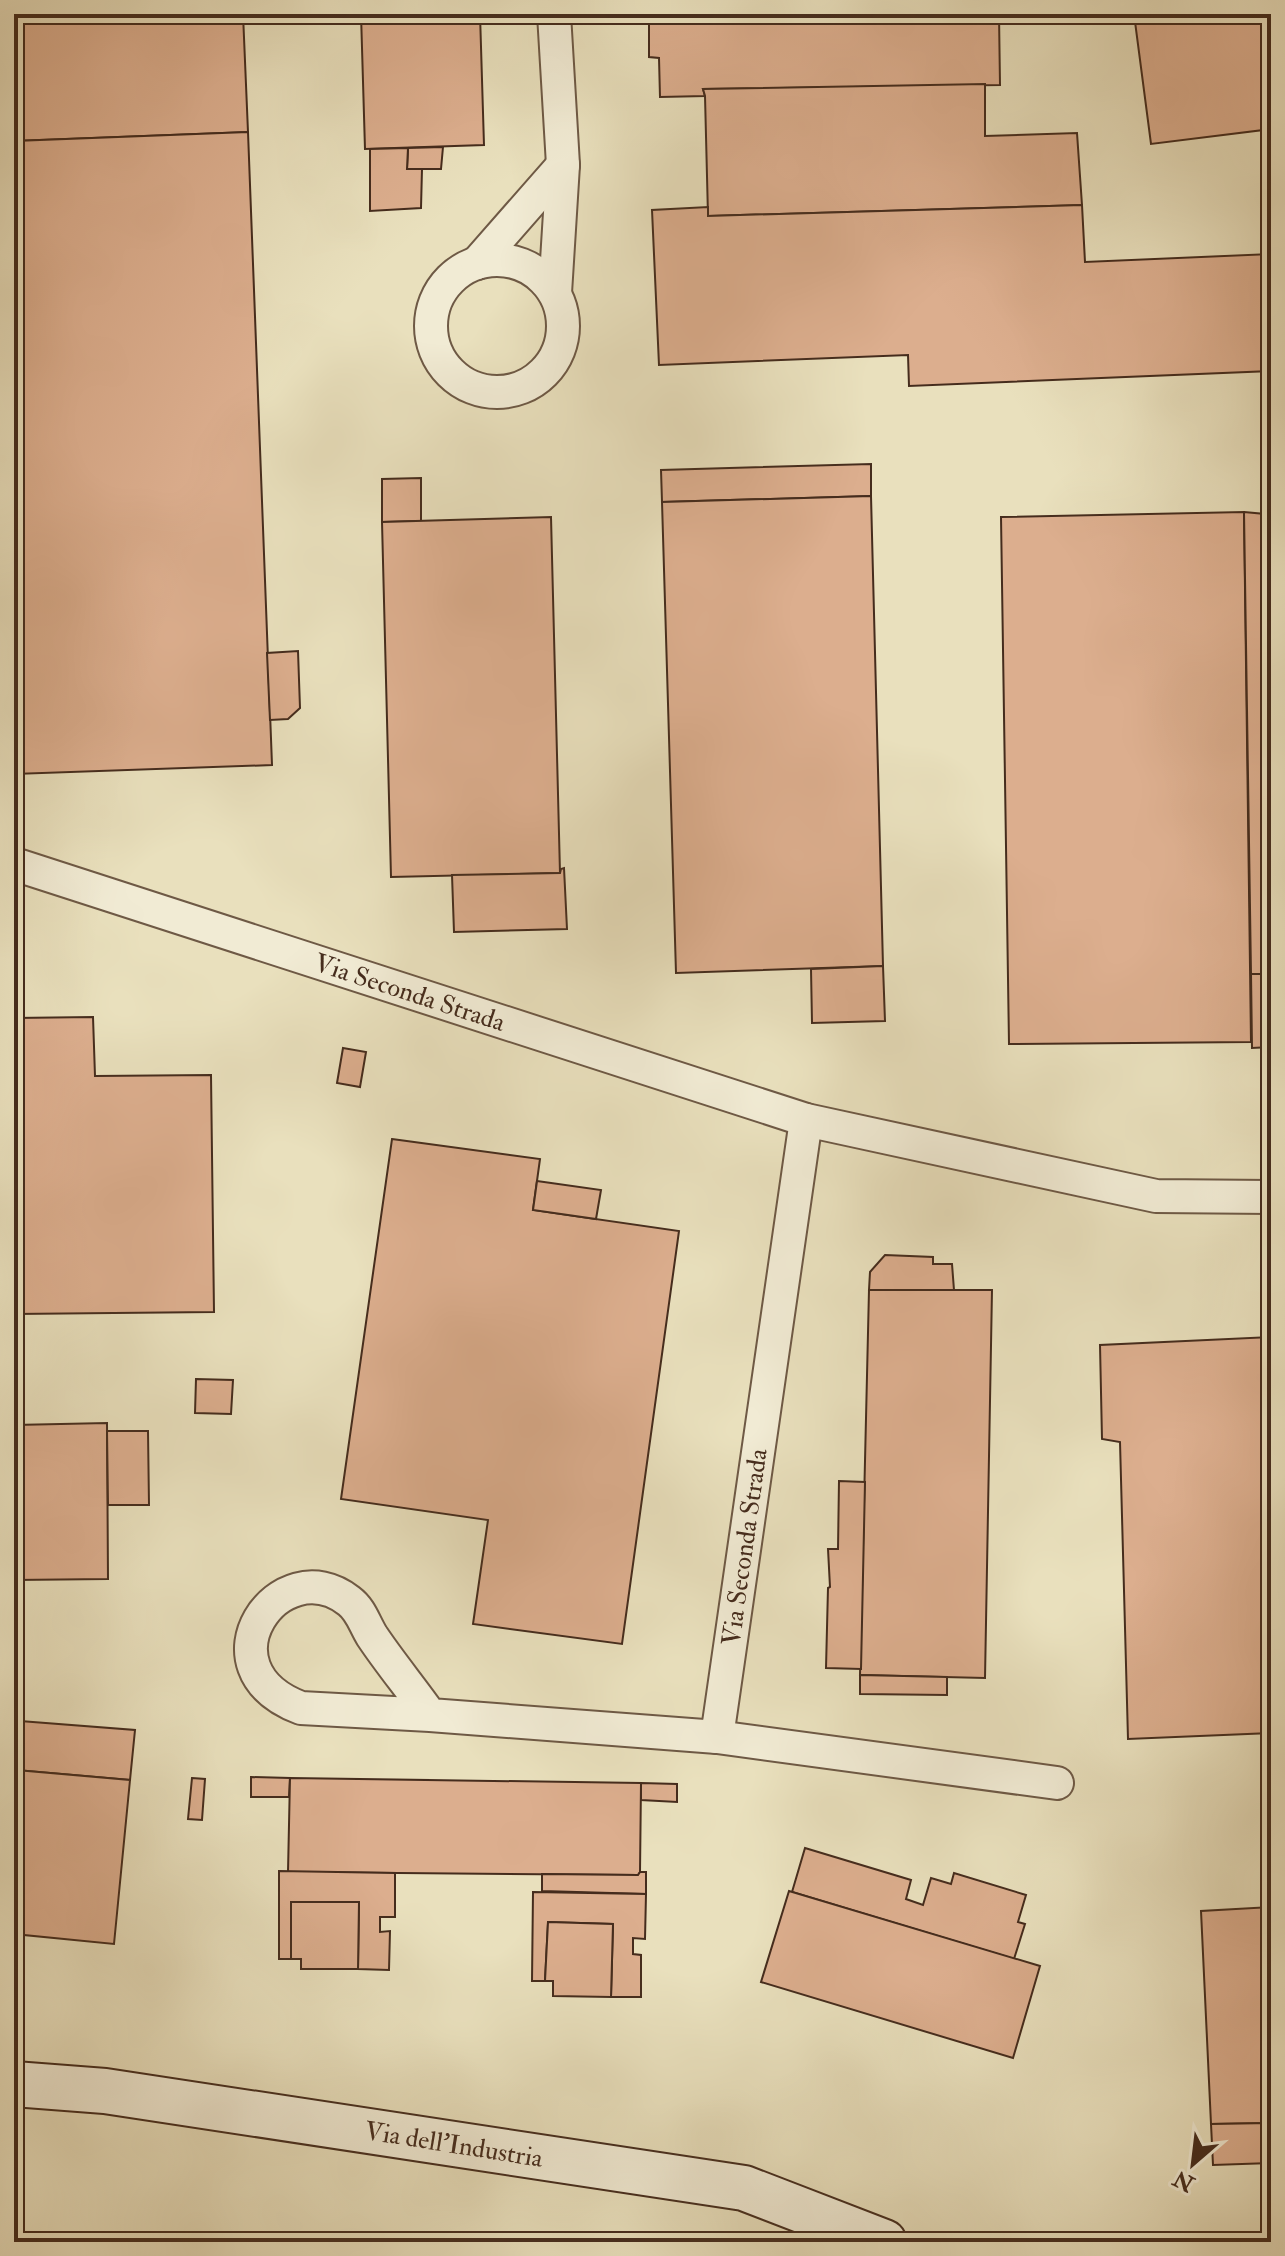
<svg xmlns="http://www.w3.org/2000/svg" width="1285" height="2256" viewBox="0 0 1285 2256" font-family="'IM FELL Double Pica',serif">
	<rect width="100%" height="100%" fill="#e9e0bd"/>
	<filter id="stains"><feTurbulence type="fractalNoise" baseFrequency=".0025" numOctaves="4"/><feColorMatrix values="0 0 0 0 .2 0 0 0 0 .09 0 0 0 0 .02 0 0 0 .5 -.17"/></filter>
	<radialGradient id="worn" r=".72"><stop offset=".6" stop-color="#630" stop-opacity="0"/><stop offset="1" stop-color="#630" stop-opacity=".3"/></radialGradient>
	<g fill="#dcae8e" stroke="#452c1d" stroke-width="2">
		<path d="M14 14H243L248 132 14 141Z"/>
		<path d="M361 14H480L484 145 365 149Z"/>
		<path d="M649 14H999L1000 85 703 89 705 96 660 97 659 58 649 57Z"/>
		<path d="M1134 14H1271V129L1151 144Z"/>
		<path d="M985 84V136L1077 133 1082 205 708 216 705 96 703 89Z"/>
		<path d="M248 132 272 765 14 774V141Z"/>
		<path d="M443 147 441 169H407L408 148Z"/>
		<path d="M408 148 407 169H422L421 208 370 211V149Z"/>
		<path d="M1082 205 1085 262 1271 254V371L909 386 908 355 659 365 652 210 708 207V216Z"/>
		<path d="M871 464V496L662 502 661 470Z"/>
		<path d="M421 478V521L382 522V479Z"/>
		<path d="M871 496 883 966 676 973 662 502Z"/>
		<path d="M1244 512 1251 1042 1009 1044 1001 517Z"/>
		<path d="M1244 512 1265 514V522H1271V974H1251Z"/>
		<path d="M551 517 560 873 391 877 382 522Z"/>
		<path d="M298 651 300 708 288 719 270 720 267 653Z"/>
		<path d="M564 868 567 929 454 932 452 875 560 873 561 869Z"/>
		<path d="M883 966 885 1021 812 1023 811 969Z"/>
		<path d="M1251 974H1271V1047L1252 1048Z"/>
		<path d="M93 1017 95 1076 211 1075 214 1312 14 1314V1018Z"/>
		<path d="M343 1048 366 1052 360 1087 337 1083Z"/>
		<path d="M392 1139 540 1159 533 1210 679 1231 622 1644 473 1624 488 1520 341 1499Z"/>
		<path d="M537 1181 601 1190 596 1219 533 1210Z"/>
		<path d="M885 1255 933 1257V1264H952L954 1290H869L870 1272Z"/>
		<path d="M869 1290H992L985 1678 860 1675Z"/>
		<path d="M1271 1337V1733L1128 1739 1120 1442 1102 1439 1100 1345Z"/>
		<path d="M196 1379 233 1380 231 1414 195 1413Z"/>
		<path d="M107 1423 108 1579 14 1580V1425Z"/>
		<path d="M107 1431H148L149 1505H108Z"/>
		<path d="M839 1481 865 1482 861 1669 826 1668 828 1588 830 1587 828 1549H838Z"/>
		<path d="M860 1675 947 1677V1695L860 1694Z"/>
		<path d="M20 1721 135 1730 130 1780 16 1770Z"/>
		<path d="M16 1770 130 1780 114 1944 14 1934V1806Z"/>
		<path d="M251 1777 290 1778 289 1797H251Z"/>
		<path d="M192 1778 205 1779 202 1820 188 1819Z"/>
		<path d="M290 1778 641 1783 640 1872 638 1875 288 1872Z"/>
		<path d="M641 1783 677 1784V1802L641 1800Z"/>
		<path d="M805 1848 911 1880 906 1899 923 1905 931 1878 951 1884 954 1873 1026 1895 1018 1922 1025 1924 1014 1959 792 1892Z"/>
		<path d="M279 1871 395 1873V1917H380V1932L390 1931 389 1970 358 1969 359 1902H291V1959H279Z"/>
		<path d="M640 1872H646V1894L542 1891V1874L638 1875Z"/>
		<path d="M789 1891 1040 1966 1013 2058 761 1982Z"/>
		<path d="M533 1892 646 1894 645 1939 633 1938V1954L641 1955V1997H611L613 1924 548 1922 545 1981H532Z"/>
		<path d="M291 1902H359L358 1969H301V1959H291Z"/>
		<path d="M1271 1907V2123L1211 2124 1201 1911Z"/>
		<path d="M548 1922 613 1924 611 1997 553 1996V1981H545Z"/>
		<path d="M1271 2123V2163L1213 2165 1211 2124Z"/>
	</g>
	<g fill="none" stroke-linecap="round" stroke-linejoin="round">
		<g stroke="#6e5945" stroke-width="36">
			<g id="street">
				<path d="M554 14 563 165 555 293"/>
				<circle cx="497" cy="326" r="66"/>
				<path d="M477 263 563 165"/>
				<path d="M14 864 806 1120 1156 1196 1271 1197"/>
				<path d="M430 1715C411 1688 390 1663 372 1636 364 1623 361 1610 349 1601 280 1547 195 1668 301 1708L430 1715 717 1737 806 1120"/>
				<path d="M717 1737 1057 1783"/>
			</g>
		</g>
		<g stroke="#452c1d" stroke-width="48">
			<path id="secondary" d="M14 2084 105 2091 744 2188 884 2242"/>
		</g>
		<use href="#street" stroke="#f1ebd4" stroke-width="32"/>
		<use href="#secondary" stroke="#f1ebd4" stroke-width="44"/>
	</g>
	<g text-anchor="middle" stroke-width="7" stroke-linejoin="round" paint-order="stroke">
		<g font-size="26" fill="#452c1d" stroke="#f1ebd4">
			<text transform="translate(410 992) rotate(18)" y="9">Via Seconda Strada</text>
			<text transform="translate(744 1547) rotate(-82)" y="9">Via Seconda Strada</text>
			<text transform="translate(454 2144) rotate(9)" y="9">Via dell'Industria</text>
		</g>
	</g>
	<rect width="1285" height="2256" fill="none" stroke="#e9e0bd" stroke-width="48"/>
	<rect x="16" y="16" width="1253" height="2224" fill="none" stroke="#452c1d" stroke-width="4"/>
	<rect x="24" y="24" width="1237" height="2208" fill="none" stroke="#452c1d" stroke-width="2"/>
	<g transform="translate(1193 2164) rotate(208)" stroke="#f1ebd4" stroke-width="6" paint-order="stroke">
	<path d="M0-6L14 30L0 20L-14 30Z" fill="#452c1d"/>
	<text y="-12" font-size="22" font-weight="bold" text-anchor="middle" fill="#452c1d">N</text>
	</g>
	<rect width="100%" height="100%" filter="url(#stains)"/>
	<rect width="100%" height="100%" fill="url(#worn)"/>
</svg>
